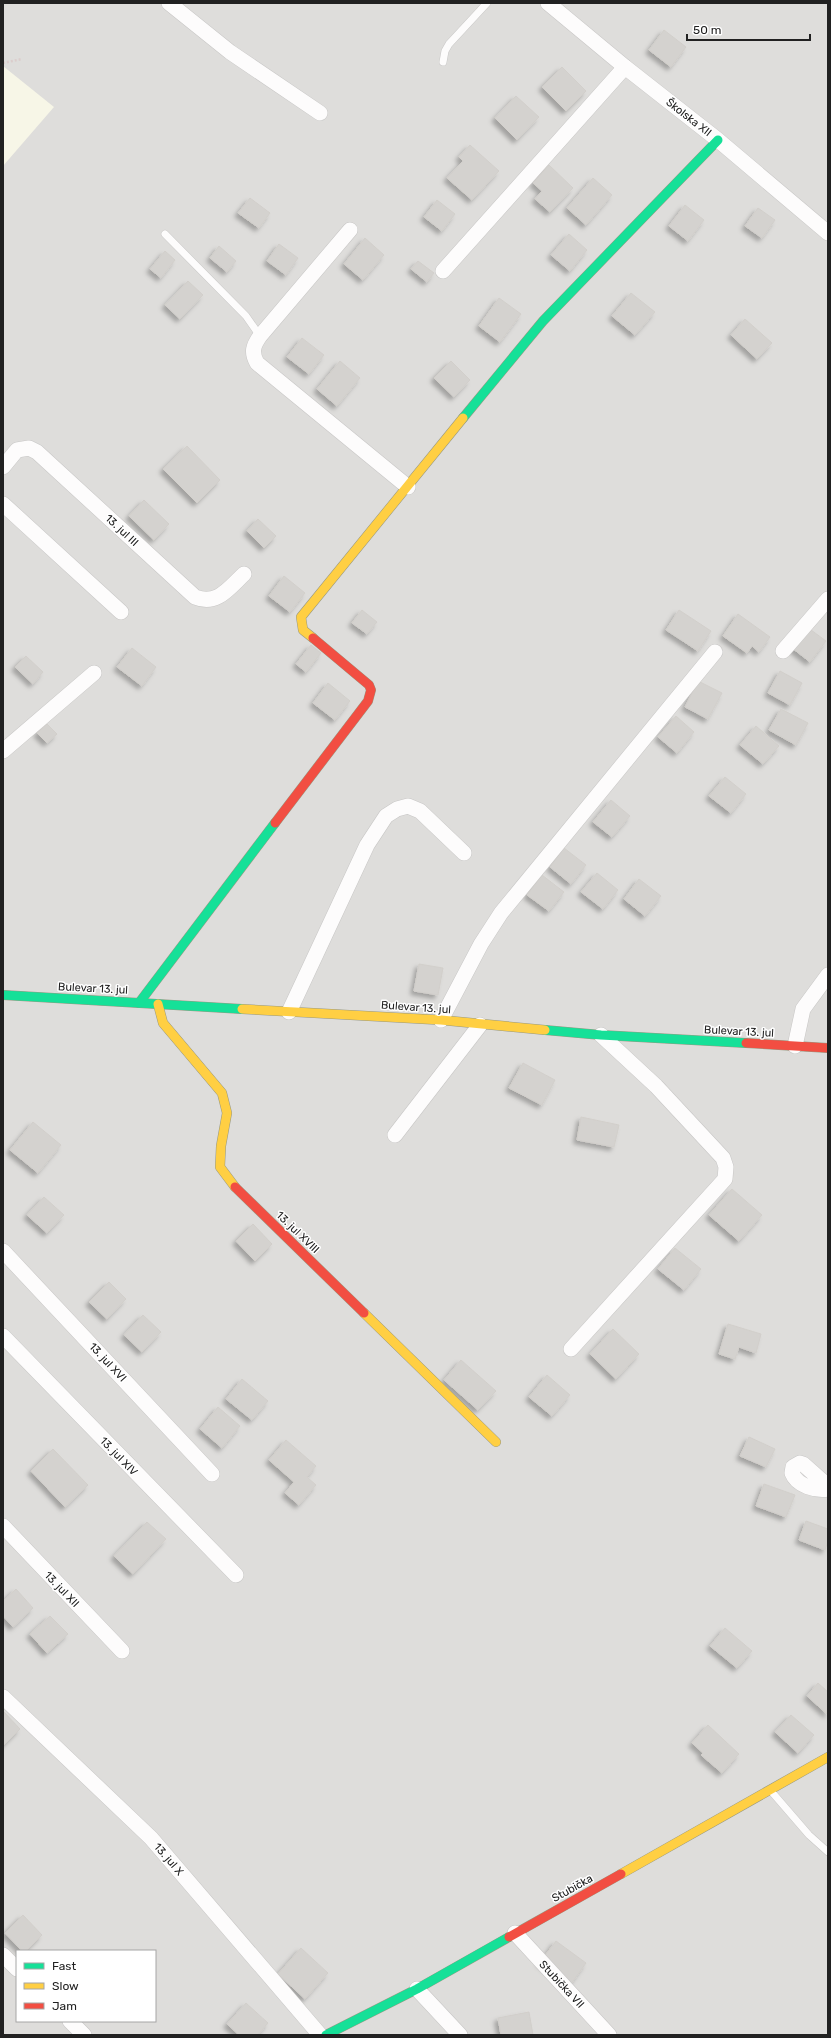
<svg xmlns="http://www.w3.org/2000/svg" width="831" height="2038" viewBox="0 0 831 2038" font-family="Rubik,sans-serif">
	<defs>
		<filter id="shadow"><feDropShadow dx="-3.5" dy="3.5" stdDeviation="2" flood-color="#0004"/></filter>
	</defs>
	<rect width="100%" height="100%" fill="#efedea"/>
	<path fill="#dedddb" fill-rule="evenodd" d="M3 3H828V2033L826 2035H3ZM17 1951H155V2021H17Z"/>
	<path fill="#f7f6e7" d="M3 66 54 107 3 166Z"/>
	<g fill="#d4d2cf" stroke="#d2cfcb" filter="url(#shadow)">
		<path d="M664 30 686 47 671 67 649 50Z"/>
		<path d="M562 67 586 91 566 111 542 87Z"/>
		<path d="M516 96 539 117 517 140 495 118Z"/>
		<path d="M470 145 499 171 472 200 447 178 463 161 459 157Z"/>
		<path d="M549 165 573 188 550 212 535 199 542 191 533 183Z"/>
		<path d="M593 178 612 195 586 225 567 208Z"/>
		<path d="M250 198 270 213 259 228 238 213Z"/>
		<path d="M437 200 455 214 442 231 424 217Z"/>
		<path d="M685 205 704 220 688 241 669 226Z"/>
		<path d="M758 208 775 220 762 238 745 226Z"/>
		<path d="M569 234 587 250 570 271 551 255Z"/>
		<path d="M365 238 384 255 363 280 344 264Z"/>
		<path d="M279 244 298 258 286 275 267 261Z"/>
		<path d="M219 246 236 261 227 272 210 258Z"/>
		<path d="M165 251 175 260 161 278 150 269Z"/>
		<path d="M418 261 434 273 427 282 411 269Z"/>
		<path d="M188 281 203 295 180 319 165 305Z"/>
		<path d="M631 293 655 312 635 335 612 316Z"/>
		<path d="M499 298 521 314 500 342 479 326Z"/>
		<path d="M745 319 772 343 757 359 731 335Z"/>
		<path d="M302 338 324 355 309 374 287 357Z"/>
		<path d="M340 361 360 378 337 406 317 389Z"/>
		<path d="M451 361 470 380 454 397 434 378Z"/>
		<path d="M187 446 220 480 197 503 163 469Z"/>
		<path d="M144 500 169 524 154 540 129 516Z"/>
		<path d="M258 519 276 536 264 548 247 531Z"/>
		<path d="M284 576 305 593 290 612 269 596Z"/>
		<path d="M362 610 377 622 367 634 352 623Z"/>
		<path d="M679 610 711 631 698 651 666 630Z"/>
		<path d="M738 614 770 637 759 652 752 646 747 653 723 636Z"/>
		<path d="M807 627 826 641 810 662 792 648Z"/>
		<path d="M311 645 321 653 306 672 296 664Z"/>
		<path d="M132 648 156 667 142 686 117 667Z"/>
		<path d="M26 656 43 672 33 684 15 667Z"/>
		<path d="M780 671 802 683 790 705 768 693Z"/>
		<path d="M698 681 722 693 708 719 685 707Z"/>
		<path d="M328 683 350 701 335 720 313 703Z"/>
		<path d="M781 709 808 723 796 745 769 730Z"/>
		<path d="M676 716 694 732 677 753 658 737Z"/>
		<path d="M47 724 57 734 47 743 37 733Z"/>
		<path d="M756 726 779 746 763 764 740 745Z"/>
		<path d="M725 777 746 794 731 813 709 796Z"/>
		<path d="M611 800 630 816 612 837 593 822Z"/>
		<path d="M564 848 586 865 571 884 550 867Z"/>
		<path d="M597 873 618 890 603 909 581 892Z"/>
		<path d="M542 875 564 892 549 911 527 895Z"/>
		<path d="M639 879 661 896 645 916 624 899Z"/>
		<path d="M419 964 443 968 438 995 414 991Z"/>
		<path d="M523 1063 555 1080 542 1105 509 1088Z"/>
		<path d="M581 1117 619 1125 614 1147 577 1140Z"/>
		<path d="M33 1122 61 1145 38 1173 10 1150Z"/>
		<path d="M732 1189 762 1215 739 1241 709 1215Z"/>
		<path d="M44 1197 64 1215 47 1233 27 1215Z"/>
		<path d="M253 1224 272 1244 255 1261 236 1241Z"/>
		<path d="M675 1248 701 1269 684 1290 658 1269Z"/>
		<path d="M109 1282 126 1299 107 1319 89 1302Z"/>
		<path d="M143 1315 161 1332 142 1352 124 1335Z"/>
		<path d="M728 1324 761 1334 756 1353 739 1347 735 1359 719 1354Z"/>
		<path d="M613 1329 639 1354 616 1379 590 1354Z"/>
		<path d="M461 1360 496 1391 478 1410 444 1380Z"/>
		<path d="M547 1375 570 1395 552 1416 529 1397Z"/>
		<path d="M242 1379 268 1401 252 1420 226 1399Z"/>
		<path d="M218 1407 240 1426 222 1448 200 1429Z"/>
		<path d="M749 1437 775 1449 766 1467 740 1456Z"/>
		<path d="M286 1440 316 1466 307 1477 316 1485 299 1505 285 1493 294 1482 269 1460Z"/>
		<path d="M53 1449 88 1485 65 1507 31 1471Z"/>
		<path d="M764 1484 795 1495 786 1517 756 1506Z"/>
		<path d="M806 1521 828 1529V1541L825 1550 799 1540Z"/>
		<path d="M147 1522 166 1539 133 1574 114 1556Z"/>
		<path d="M16 1589 33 1608 13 1627 3 1616V1601Z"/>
		<path d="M50 1616 68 1634 47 1653 30 1634Z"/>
		<path d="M725 1628 752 1651 737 1668 710 1646Z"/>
		<path d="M818 1683 828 1692V1715L807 1696Z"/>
		<path d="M3 1711 20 1729 3 1746Z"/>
		<path d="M791 1715 814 1735 798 1753 775 1732Z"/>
		<path d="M708 1725 739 1754 722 1773 701 1755 703 1753 692 1743Z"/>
		<path d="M23 1915 42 1935 26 1951H22L5 1933Z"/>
		<path d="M556 1941 586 1963 571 1984 540 1962Z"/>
		<path d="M301 1948 328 1973 305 1999 278 1974Z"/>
		<path d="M246 2003 268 2023 258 2035H239L227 2024Z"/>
		<path d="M529 2012 533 2035H501L498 2018Z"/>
	</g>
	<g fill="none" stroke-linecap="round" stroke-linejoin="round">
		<g stroke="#c8c7c6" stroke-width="8">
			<g id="lane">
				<path d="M443 62 445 51 449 44 487 3"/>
				<path d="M165 234 246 316 260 336"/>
				<path d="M771 1791 809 1835 828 1852"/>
			</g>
		</g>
		<g stroke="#c8c7c6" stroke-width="16">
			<g id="street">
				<path d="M169 3 230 52 320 113"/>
				<path d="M548 3 625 67 718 140 828 233"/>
				<path d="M350 230 260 336C253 346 251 352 257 363L408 487"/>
				<path d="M443 271 625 67"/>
				<path d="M3 467 17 450 29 448 37 452 195 597C217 606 229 588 244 574"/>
				<path d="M3 504 121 612"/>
				<path d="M783 651 828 599"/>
				<path d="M3 751 94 673"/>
				<path d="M289 1012 367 845 386 816 397 809 408 806 420 811 464 853"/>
				<path d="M441 1020 481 944 501 913 715 652"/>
				<path d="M795 1046 803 1009 828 975"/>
				<path d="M395 1135 480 1025"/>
				<path d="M3 1251 212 1474"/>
				<path d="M3 1336 236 1575"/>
				<path d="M571 1349 725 1179 726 1167 723 1158 656 1086 601 1035"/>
				<path d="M828 1486 803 1464 800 1463 793 1467 792 1473C797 1486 816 1491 828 1489"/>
				<path d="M3 1526 122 1651"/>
				<path d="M3 1697 151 1838 320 2035"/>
				<path d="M515 1933 609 2035"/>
				<path d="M3 1955 17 1969"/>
				<path d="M417 1989 460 2035"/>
				<path d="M70 2021 84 2035"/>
			</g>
		</g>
		<g stroke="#989982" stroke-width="10">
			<g id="fast">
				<path d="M463 418 543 321 718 140"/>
				<path d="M3 995 242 1009"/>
				<path d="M139 1003 275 823"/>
				<path d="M545 1030 601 1035 746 1043"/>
				<path d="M326 2035 417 1989 509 1937"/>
			</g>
		</g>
		<g stroke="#989982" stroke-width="10">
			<g id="slow">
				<path d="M313 638 303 630 301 617 463 418"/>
				<path d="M158 1004 163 1023 222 1093 227 1113 221 1146 220 1167 235 1187"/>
				<path d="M242 1009 441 1020 545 1030"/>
				<path d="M364 1313 496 1442"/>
				<path d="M621 1874 828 1757"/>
			</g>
		</g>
		<g stroke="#989982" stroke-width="10">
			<g id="jam">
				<path d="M275 823 368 701 371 690 369 685 313 638"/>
				<path d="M746 1043 828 1048"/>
				<path d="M235 1187 364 1313"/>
				<path d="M509 1937 621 1874"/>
			</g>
		</g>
		<path stroke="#dbcdcc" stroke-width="2.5" stroke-dasharray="2 2" stroke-linecap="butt" d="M3 63 22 59"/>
		<use href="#lane" stroke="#fdfcfc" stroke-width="7"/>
		<use href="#street" stroke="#fdfcfc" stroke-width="15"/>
		<use href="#fast" stroke="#16e098" stroke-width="9"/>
		<use href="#slow" stroke="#ffcf43" stroke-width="9"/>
		<use href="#jam" stroke="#f24e42" stroke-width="9"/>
	</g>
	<g text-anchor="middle" stroke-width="3" stroke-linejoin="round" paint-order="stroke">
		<g font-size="11" fill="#212121" stroke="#fff">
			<text transform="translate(689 117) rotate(38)" y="4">Školska XII</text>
			<text transform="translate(122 530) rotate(43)" y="4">13. jul III</text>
			<text transform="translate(93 988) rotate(3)" y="4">Bulevar 13. jul</text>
			<text transform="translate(416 1007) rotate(4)" y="4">Bulevar 13. jul</text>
			<text transform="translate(739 1031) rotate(3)" y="4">Bulevar 13. jul</text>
			<text transform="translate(298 1232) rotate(44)" y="4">13. jul XVIII</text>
			<text transform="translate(108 1362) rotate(47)" y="4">13. jul XVI</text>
			<text transform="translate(119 1456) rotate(46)" y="4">13. jul XIV</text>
			<text transform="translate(62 1589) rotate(46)" y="4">13. jul XII</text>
			<text transform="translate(169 1859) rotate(49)" y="4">13. jul X</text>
			<text transform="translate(572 1888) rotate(-29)" y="4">Stubička</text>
			<text transform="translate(562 1984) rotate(47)" y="4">Stubička VII</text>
		</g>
	</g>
	<rect width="831" height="2038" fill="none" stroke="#212121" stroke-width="8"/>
	<rect x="16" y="1950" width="140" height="72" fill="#ffffff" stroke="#a6a6a6"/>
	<rect x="24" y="1963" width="20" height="6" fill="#16e098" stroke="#a6a6a6"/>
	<text x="52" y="1970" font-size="12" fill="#212121">Fast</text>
	<rect x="24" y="1983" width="20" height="6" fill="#ffcf43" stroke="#a6a6a6"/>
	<text x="52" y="1990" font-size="12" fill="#212121">Slow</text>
	<rect x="24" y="2003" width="20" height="6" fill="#f24e42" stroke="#a6a6a6"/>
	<text x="52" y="2010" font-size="12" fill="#212121">Jam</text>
	<path d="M687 34v6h123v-6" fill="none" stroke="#212121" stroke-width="2"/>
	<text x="693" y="34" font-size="12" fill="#212121" stroke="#ffffff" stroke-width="3" paint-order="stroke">50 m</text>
</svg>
